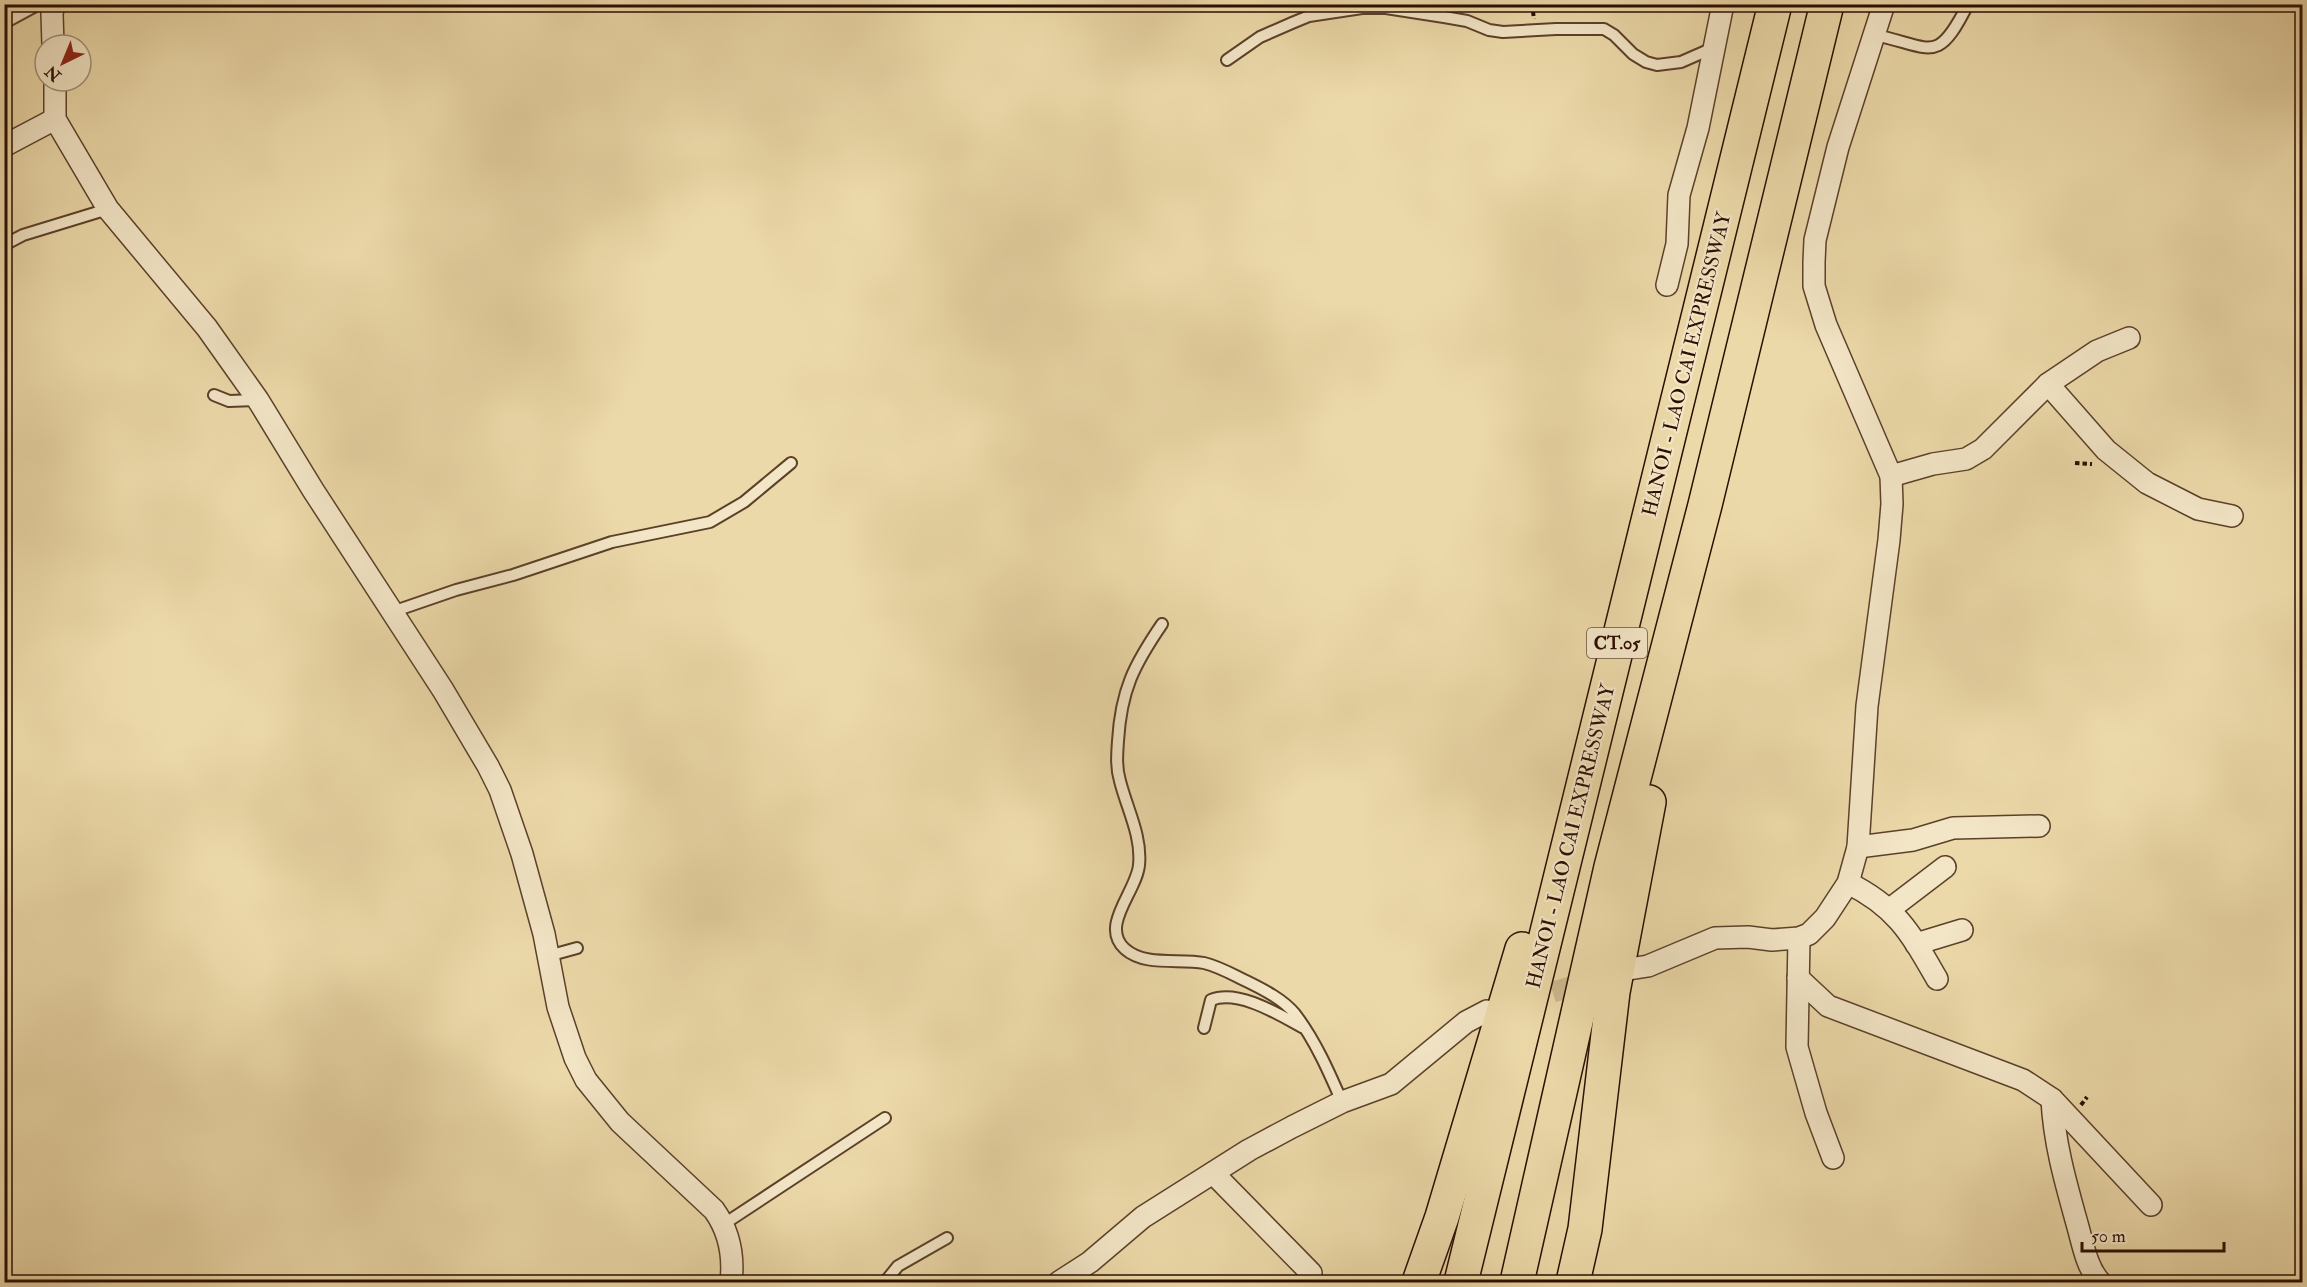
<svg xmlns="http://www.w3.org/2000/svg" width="2307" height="1287" viewBox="0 0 2307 1287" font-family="'IM FELL Double Pica',serif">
	<rect width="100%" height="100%" fill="#ecd9a9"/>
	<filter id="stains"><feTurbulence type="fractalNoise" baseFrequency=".00333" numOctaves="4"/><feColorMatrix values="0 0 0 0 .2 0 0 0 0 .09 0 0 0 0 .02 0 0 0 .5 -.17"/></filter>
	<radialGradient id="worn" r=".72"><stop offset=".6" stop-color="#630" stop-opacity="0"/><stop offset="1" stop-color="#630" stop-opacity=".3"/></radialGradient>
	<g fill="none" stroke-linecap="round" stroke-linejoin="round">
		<path stroke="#cfba90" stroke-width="21" stroke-dasharray="21 10" stroke-linecap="butt" d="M1523 1001 1594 980"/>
		<g stroke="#5b402a" stroke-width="14">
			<g id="lane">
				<path d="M4 23 39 4"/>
				<path d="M1875 35C1932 47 1937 66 1968 4"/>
				<path d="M1227 60 1260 37 1292 23 1309 16 1362 8H1386L1444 17 1467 21 1489 30 1503 32 1556 29H1604L1614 35 1633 54 1646 62 1657 65 1681 62 1713 48"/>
				<path d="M4 245 23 235 108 209"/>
				<path d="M214 395 229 401 258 400"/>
				<path d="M392 612 456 590 513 575 612 542 710 522 744 502 791 463"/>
				<path d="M1162 624C1134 665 1121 690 1118 741 1117 755 1116 768 1120 781 1127 809 1142 836 1139 865 1137 891 1099 926 1125 949 1145 967 1180 958 1204 963 1217 966 1230 973 1242 979 1260 988 1282 998 1295 1014 1315 1040 1329 1072 1342 1102"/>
				<path d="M548 956 577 948"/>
				<path d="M1204 1028 1211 1000C1238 989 1278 1014 1302 1027"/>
				<path d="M724 1224 885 1118"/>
				<path d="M885 1282 898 1266 947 1238"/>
			</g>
		</g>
		<g stroke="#5b402a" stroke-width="24">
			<g id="street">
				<path d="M53 45 52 14 54 4"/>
				<path d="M55 81V119L108 209 207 328 258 400 313 490 443 690 488 766 500 790 522 854 544 934 558 1007 575 1058 586 1080 620 1122 714 1210C729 1231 734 1256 731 1282"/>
				<path d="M4 146 55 119"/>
				<path d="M1667 285 1677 244 1679 195 1698 128 1723 4"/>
				<path d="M2048 384 2106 450 2147 483 2198 509 2232 516"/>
				<path d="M1891 476 1933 464 1966 459 1983 449 2048 384 2097 351 2129 338"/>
				<path d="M1858 847 1913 840 1953 828 2039 826"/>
				<path d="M1848 883C1897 907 1911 934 1937 979"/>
				<path d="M1890 909 1945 867"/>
				<path d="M1799 938 1797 1047 1816 1113 1833 1158"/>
				<path d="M1916 944 1962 930"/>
				<path d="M1629 969 1648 966 1715 938 1748 937 1772 940 1799 938 1809 934 1825 918 1848 883 1858 847 1867 706 1889 540 1892 504 1891 476 1826 325 1814 286V262L1815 240 1838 147 1884 4"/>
				<path d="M1798 978 1828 1006 2023 1080 2052 1099 2151 1205"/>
				<path d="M2052 1099C2054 1143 2066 1184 2078 1227 2083 1245 2087 1268 2100 1282"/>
				<path d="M1213 1173 1311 1273"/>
				<path d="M1059 1282 1090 1262 1143 1217 1249 1150 1292 1127 1342 1102 1391 1084 1466 1022 1487 1011"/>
			</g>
		</g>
		<g stroke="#2b0d00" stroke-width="36">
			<g id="highway">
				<path d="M1419 1282 1442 1217 1522 949"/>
				<path d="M1461 1282 1775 4"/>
				<path d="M1517 1282 1611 867 1705 505 1827 4"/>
				<path d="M1573 1282 1585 1229 1613 992 1649 802"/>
			</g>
		</g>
		<g stroke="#2b0d00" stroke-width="4" stroke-dasharray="4.5 3" stroke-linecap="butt">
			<path d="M1532 4 1534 19"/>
			<path d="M2075 463 2092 464"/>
			<path d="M2081 1105 2087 1097"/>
		</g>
		<use href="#lane" stroke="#f3e6c7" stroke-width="10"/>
		<use href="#street" stroke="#f3e6c7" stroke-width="21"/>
		<use href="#highway" stroke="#ecd9a9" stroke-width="33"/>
	</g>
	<g text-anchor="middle" stroke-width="4.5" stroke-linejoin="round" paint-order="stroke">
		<rect fill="#f3e6c7" stroke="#674e3c" stroke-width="1.5" x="1587" y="628" width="60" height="30" rx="4.5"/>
		<g font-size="18" font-weight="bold" fill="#2b0d00">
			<text x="1617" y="649">CT.05</text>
		</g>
		<g font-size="20" fill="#2b0d00" stroke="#f3e6c7">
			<text transform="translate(1686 364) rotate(-76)" y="7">HANOI - LAO CAI EXPRESSWAY</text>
			<text transform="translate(1570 836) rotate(-76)" y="7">HANOI - LAO CAI EXPRESSWAY</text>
		</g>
	</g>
	<rect width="2307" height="1287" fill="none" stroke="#ecd9a9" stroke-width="24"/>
	<rect x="6" y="6" width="2295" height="1275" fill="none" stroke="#2b0d00" stroke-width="3"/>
	<rect x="12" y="12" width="2283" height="1263" fill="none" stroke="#2b0d00" stroke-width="1.5"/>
	<g transform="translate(63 63) rotate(223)"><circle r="28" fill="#f3e6c7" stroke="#a38f77" stroke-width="1.5"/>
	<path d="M0-4.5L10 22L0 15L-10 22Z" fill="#8f2418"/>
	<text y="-9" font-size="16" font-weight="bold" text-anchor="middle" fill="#2b0d00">N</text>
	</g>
	<path d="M2082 1242v9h142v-9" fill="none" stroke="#2b0d00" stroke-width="3"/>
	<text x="2091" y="1242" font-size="18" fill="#2b0d00" stroke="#f3e6c7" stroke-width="4.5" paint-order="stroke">50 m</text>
	<rect width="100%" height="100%" filter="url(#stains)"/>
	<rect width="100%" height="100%" fill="url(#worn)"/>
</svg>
